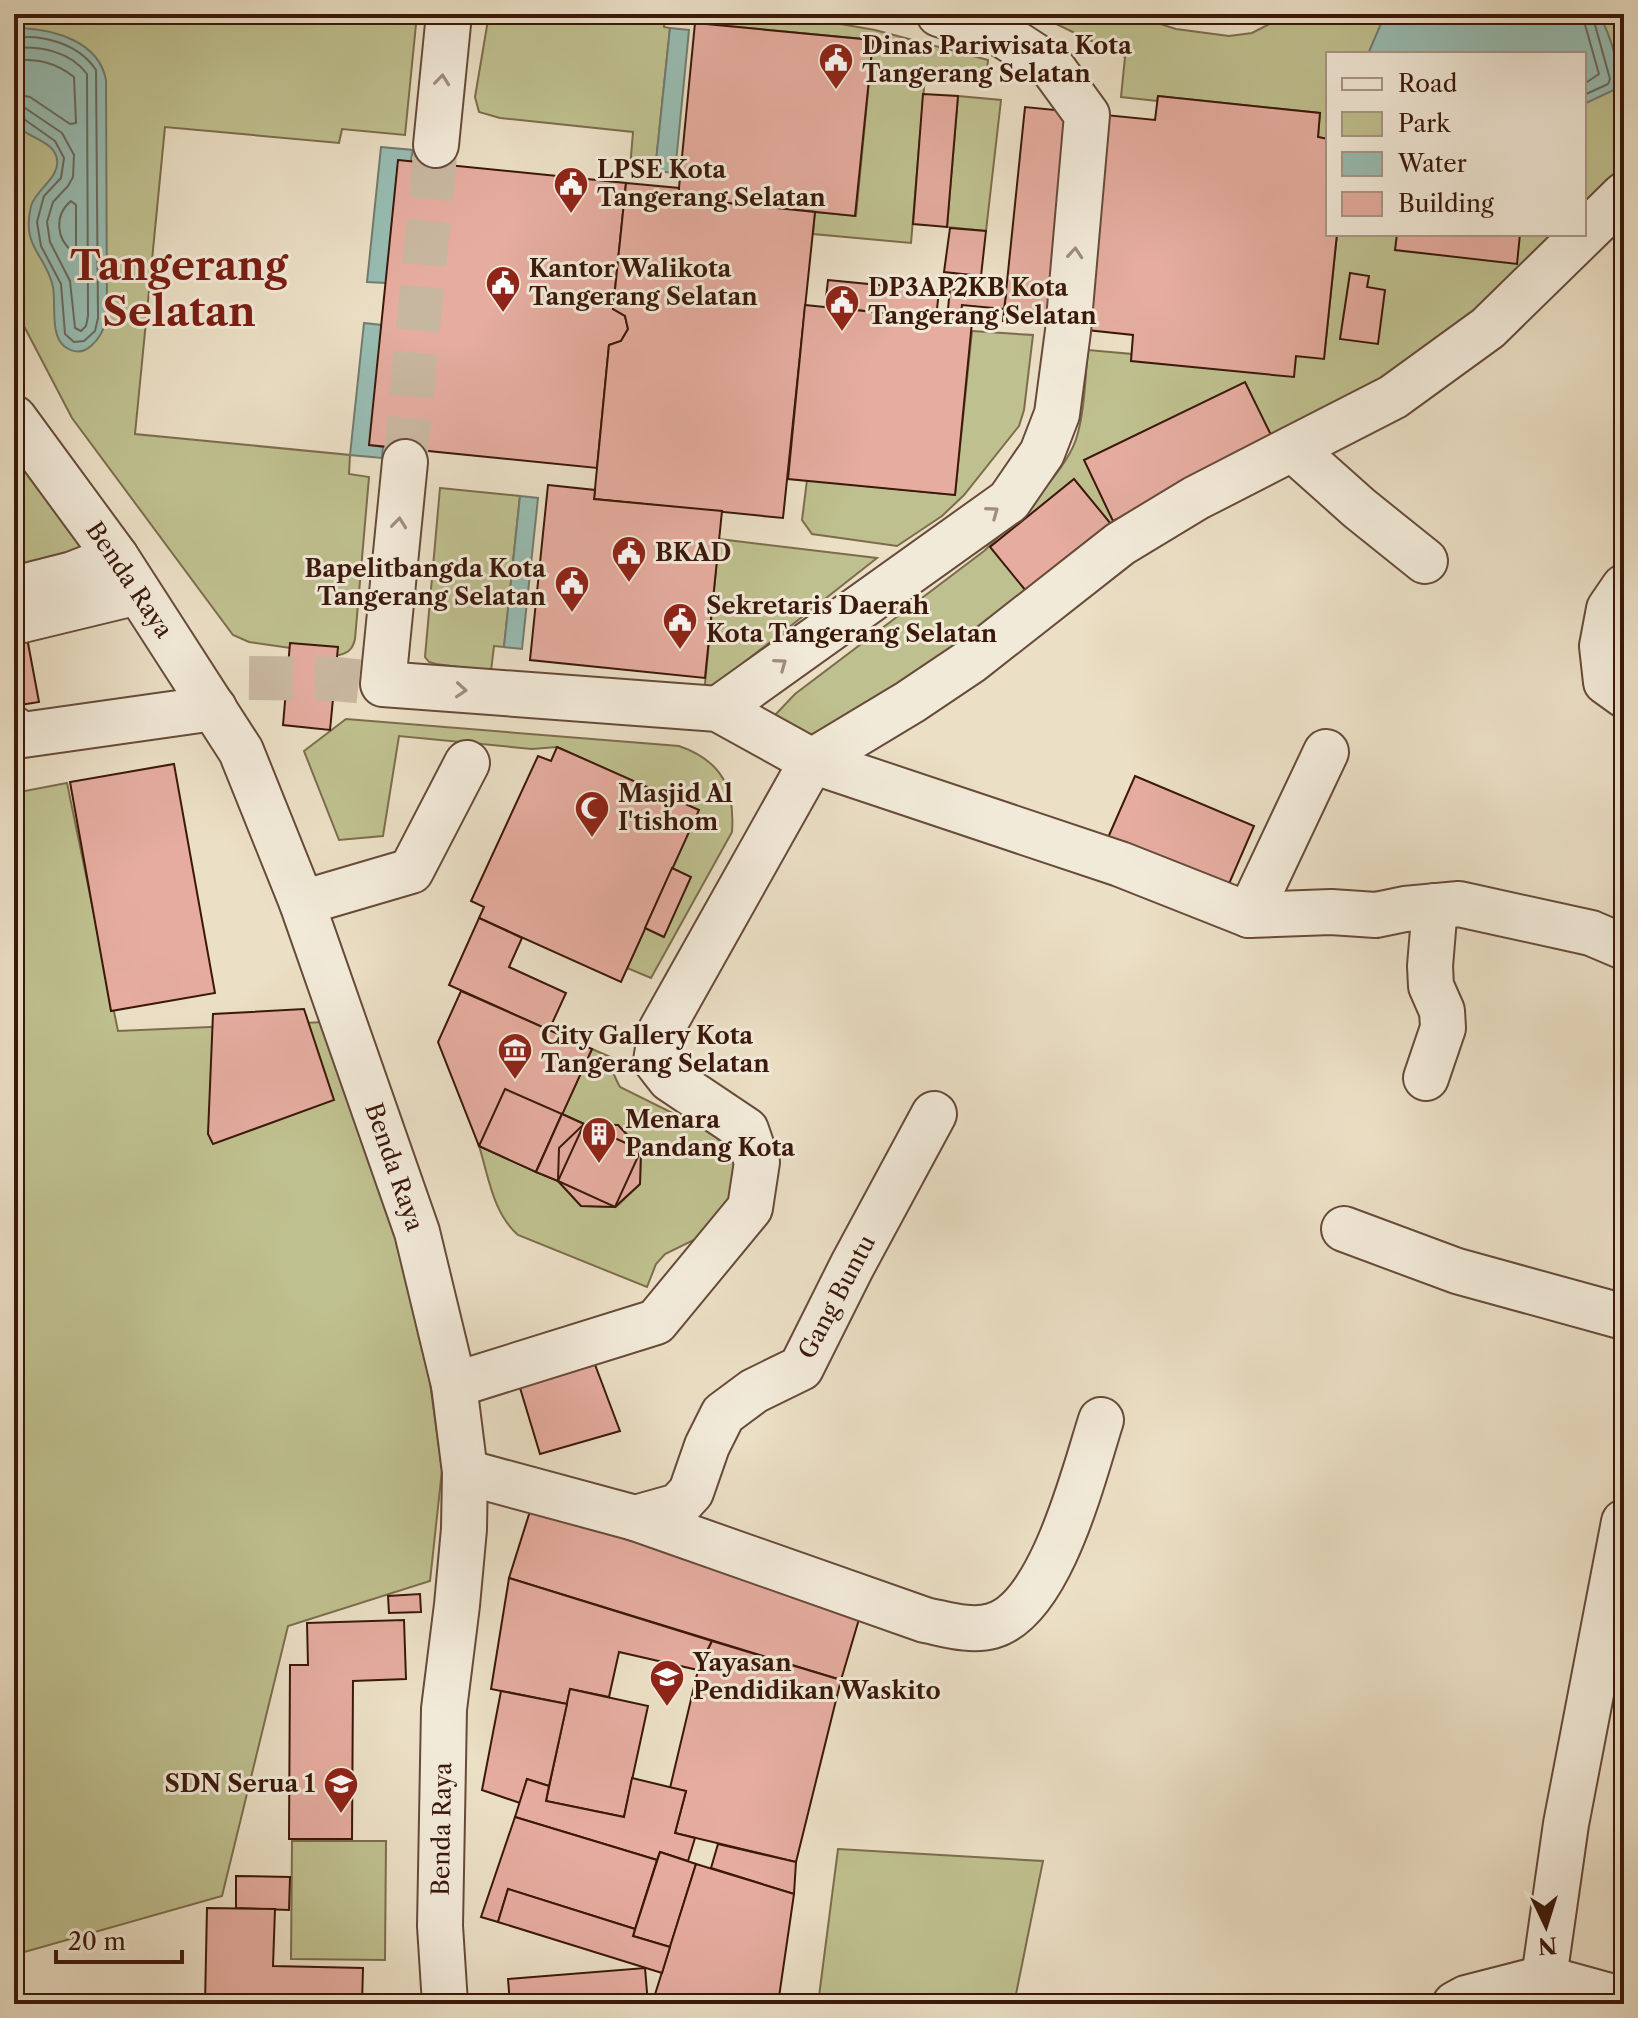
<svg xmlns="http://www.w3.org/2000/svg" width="1638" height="2018" viewBox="0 0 1638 2018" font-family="'Libre Caslon Text',serif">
	<rect width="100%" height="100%" fill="#ebdfc5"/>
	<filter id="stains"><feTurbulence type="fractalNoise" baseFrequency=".0025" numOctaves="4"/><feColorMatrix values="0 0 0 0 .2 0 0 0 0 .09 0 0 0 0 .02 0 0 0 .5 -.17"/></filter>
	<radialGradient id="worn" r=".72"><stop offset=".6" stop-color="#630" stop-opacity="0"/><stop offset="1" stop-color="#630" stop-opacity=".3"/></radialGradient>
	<g fill="#bfc08f" stroke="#7d6c4c" stroke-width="2">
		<path d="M14 14H417L405 135 342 129 339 143 165 127 135 434 350 455 349 474 369 477 355 639C353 648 349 653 339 655L249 642 233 635 72 418 14 307Z"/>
		<path d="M489 14H665L664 27 670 28 655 171 630 168 633 132 500 118 479 112 475 97Z"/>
		<path d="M707 14H783L875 30 988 60 986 81 925 76 911 243 813 234 815 212 856 216 873 40 707 24Z"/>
		<path d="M1028 14H1129L1176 29 1229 36 1252 33 1289 14H1624V163L1584 205V54H1328V139L1318 137 1320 113 1158 96 1157 101 1121 97 1125 57 1048 20Z"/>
		<path d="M958 96 1001 100 986 231 947 227Z"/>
		<path d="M1337 234H1557L1442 343 916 685 816 740 775 715 795 694 984 551C1010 526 1068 471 1077 436 1085 409 1085 378 1088 350L1132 354 1131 361 1296 356 1324 358Z"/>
		<path d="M972 331 1033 335 1024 410 1019 426 964 495 942 516 897 546 812 534 802 520 807 480 955 495Z"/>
		<path d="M14 438 112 565 14 594Z"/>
		<path d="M440 488 520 496 504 647 494 646 491 671 436 664 429 662 425 657Z"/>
		<path d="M719 539 877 558 704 694Z"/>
		<path d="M346 719 679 746C722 761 735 788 732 832L651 978 627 968 645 928 663 937 672 868 698 810 557 747 532 749 399 736 383 836 339 840 304 751Z"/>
		<path d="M67 783 118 1031 325 1022 415 1273 442 1470 430 1581 288 1626 222 1896 14 1955V793Z"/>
		<path d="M592 1049 613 1058C611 1070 614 1076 620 1087L719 1136 731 1147 736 1165 728 1207 706 1234 665 1254 656 1264 647 1287 518 1235C493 1213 489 1178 479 1146L558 1181 581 1206 616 1207 640 1184 641 1149 618 1125 584 1124 562 1114Z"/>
		<path d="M292 1841H386L385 1960 291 1959Z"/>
		<path d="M838 1849 1043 1861 1014 2004H818Z"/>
	</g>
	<g fill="#98bdb3" stroke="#737b6f" stroke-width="2">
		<path d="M1385 14H1599C1609 33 1622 67 1616 89L1584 104V54H1368Z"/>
		<path d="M22 28C56 30 99 42 106 80L107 319C102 336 86 363 64 346 50 335 56 303 53 287 46 254 21 248 31 206 36 189 60 178 57 159 53 139 26 139 16 123 10 113 14 47 14 31Z"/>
		<path d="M670 28 689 30 675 173 655 171Z"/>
		<path d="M381 147 413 150 386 283 367 282Z"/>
		<path d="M364 323 382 325 370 445 383 447 382 458 350 455Z"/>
		<path d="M520 496 538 498 522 649 504 647Z"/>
	</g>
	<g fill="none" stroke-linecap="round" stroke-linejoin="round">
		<g stroke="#6a6a5e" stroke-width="2">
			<path d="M1582 14 1599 74 1584 84"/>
			<path d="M14 38C43 34 79 44 96 70L98 318 95 331 84 341 74 342 65 334 61 284 41 246 37 222 44 196 61 178 64 158 55 141 21 117 14 116"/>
			<path d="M14 48C40 46 70 51 87 74L88 316 86 326 81 331 75 328 70 281 50 242 47 222 53 202 68 186 73 177 74 155 62 133 25 108 14 106"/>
			<path d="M14 60C38 59 55 62 74 77L76 123 70 124 30 97 14 94"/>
			<path d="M1584 95 1608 84 1610 79 1592 14"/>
			<path d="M71 201 76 205V248L73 252C56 239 54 215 71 201Z"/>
		</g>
	</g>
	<g fill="#e5ac9f" stroke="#3b180a" stroke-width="2">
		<path d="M695 23 873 40 855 216 678 198Z"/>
		<path d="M923 94 958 96 947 227 913 224Z"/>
		<path d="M1158 96 1320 113 1318 137 1328 139V234H1337L1324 359 1296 356 1294 377 1131 361 1133 335 1003 321 1025 107 1155 120Z"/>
		<path d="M398 160 626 183 613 309 625 316 628 329 621 341 609 345 597 468 369 445Z"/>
		<path d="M626 183 679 188 678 198 815 212 783 518 594 499 609 345 621 341 628 329 625 316 613 309Z"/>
		<path d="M950 228 986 231 981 276 944 272Z"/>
		<path d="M1397 234H1520L1517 264 1395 250Z"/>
		<path d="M1350 273 1369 276 1367 287 1385 290 1378 344 1340 339Z"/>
		<path d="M828 280 939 291 936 318 825 307Z"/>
		<path d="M950 289 1006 295 1004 309 962 305 960 321 947 319Z"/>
		<path d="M805 305 972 322 955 495 788 479Z"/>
		<path d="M1245 382 1275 443 1113 521 1084 460Z"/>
		<path d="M1074 479 1111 524 1026 591 990 547Z"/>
		<path d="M548 485 595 490 594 499 722 511 705 678 530 660Z"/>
		<path d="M25 627 39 702 14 706V629Z"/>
		<path d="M290 643 338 647 330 730 283 725Z"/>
		<path d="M557 747 699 810 621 982 479 918 484 907 471 901 538 756 551 761Z"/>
		<path d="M174 764 215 993 111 1011 70 782Z"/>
		<path d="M1135 776 1254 826 1222 900 1103 849Z"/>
		<path d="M672 868 691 877 664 937 645 928Z"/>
		<path d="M479 918 522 938 509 967 566 993 549 1030 449 985Z"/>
		<path d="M461 991 592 1049 536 1172 479 1146 438 1042Z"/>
		<path d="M304 1009 334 1100 213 1144 208 1134 213 1014Z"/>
		<path d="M505 1089 562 1114 536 1172 479 1146Z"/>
		<path d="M562 1114 584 1124 558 1181 536 1172Z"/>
		<path d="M562 1114 584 1124 558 1181 536 1172Z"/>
		<path d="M584 1124 618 1125 641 1150 640 1184 615 1207 581 1206 558 1181 559 1148Z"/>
		<path d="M584 1124 641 1150 615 1207 558 1181Z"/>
		<path d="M591 1354 620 1431 540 1454 517 1378Z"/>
		<path d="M531 1508 862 1609 841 1680 509 1578Z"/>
		<path d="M509 1578 712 1641 698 1670 619 1652 609 1697 570 1689 567 1704 491 1689Z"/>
		<path d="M420 1594 421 1612 389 1613 388 1596Z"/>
		<path d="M404 1620 406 1679 353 1681 352 1839H289L290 1665H308L307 1623Z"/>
		<path d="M712 1641 841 1680 796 1862 675 1833 686 1791 670 1788 698 1670Z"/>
		<path d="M570 1689 648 1706 624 1817 546 1801Z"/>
		<path d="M501 1691 567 1704 549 1786 527 1779 520 1803 482 1790Z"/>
		<path d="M632 1778 686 1791 675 1833 695 1838 688 1861 660 1852 657 1860 515 1817 527 1779 549 1786 546 1801 624 1817Z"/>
		<path d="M515 1817 657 1860 635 1929 508 1889 498 1922 481 1917Z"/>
		<path d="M718 1844 796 1862 794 1894 711 1868Z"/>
		<path d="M660 1852 696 1864 670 1947 633 1936Z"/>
		<path d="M696 1864 794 1894 778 2004H652Z"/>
		<path d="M236 1876 290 1877 289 1910 236 1908Z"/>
		<path d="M508 1889 635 1929 633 1936 670 1947 662 1973 498 1922Z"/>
		<path d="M207 1908 275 1909 273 1966 363 1968 362 2004H205Z"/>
		<path d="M645 1968 648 2004H510L508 1979Z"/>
	</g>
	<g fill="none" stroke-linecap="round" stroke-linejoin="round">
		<g stroke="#c8b7a0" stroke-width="44" stroke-dasharray="44 22" stroke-linecap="butt">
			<path d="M405 462 436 145"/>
			<path d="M249 678 336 679 383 684"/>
		</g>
		<g stroke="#674a39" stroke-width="48">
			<g id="minor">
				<path d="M436 145 449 14"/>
				<path d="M14 418 116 557 241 751 302 903 417 1232 454 1385 465 1472 464 1529 457 1605 444 1709 440 1926 445 2004"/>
				<path d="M1294 450 1359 508 1425 561"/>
				<path d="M405 462 383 684 718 709 812 761 1120 864 1249 915 1331 912 1376 915 1405 909 1459 904 1591 933 1624 947"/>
				<path d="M1624 587 1609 609 1602 646 1606 682 1624 695"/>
				<path d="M14 589 73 574 116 557"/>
				<path d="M14 622 138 592"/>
				<path d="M718 709 1009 501 1042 453 1057 414 1068 331 1087 115 1052 67 1003 35 939 14"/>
				<path d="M14 729 16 736 214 708"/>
				<path d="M302 903 411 871 467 763"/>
				<path d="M1249 915 1326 752"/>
				<path d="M1426 1078 1443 1028 1442 1011 1431 986 1430 966 1435 906"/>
				<path d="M1344 1229 1457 1271 1624 1317"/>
				<path d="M454 1385 656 1322 750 1208 757 1162 746 1130 670 1079 656 1061 661 1030 812 761 910 702 971 661 1120 544 1196 498 1393 397 1488 328 1624 195"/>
				<path d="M465 1472 635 1518 678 1506 691 1492 707 1446 723 1414 754 1391 801 1368 852 1266 934 1114"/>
				<path d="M635 1518 925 1620C946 1624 970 1632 992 1626 1051 1610 1084 1473 1101 1420"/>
				<path d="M1544 1978 1566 1824 1624 1522"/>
				<path d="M1455 2004 1466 1998 1544 1978 1624 2000"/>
			</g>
		</g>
		<use href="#minor" stroke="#f2ead9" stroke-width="44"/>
	</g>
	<defs><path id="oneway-chevron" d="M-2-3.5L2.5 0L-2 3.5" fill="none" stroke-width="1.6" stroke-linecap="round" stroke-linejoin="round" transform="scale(2)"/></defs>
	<g stroke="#a08c7c">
		<use href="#oneway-chevron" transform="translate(442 80) rotate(-84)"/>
		<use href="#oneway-chevron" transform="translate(1075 253) rotate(-85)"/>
		<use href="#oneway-chevron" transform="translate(993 512) rotate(-36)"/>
		<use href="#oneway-chevron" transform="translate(399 523) rotate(-84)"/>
		<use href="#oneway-chevron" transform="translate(781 664) rotate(-36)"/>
		<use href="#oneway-chevron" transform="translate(461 690) rotate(4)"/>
	</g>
	<defs>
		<g id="civic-pin" transform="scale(1.8)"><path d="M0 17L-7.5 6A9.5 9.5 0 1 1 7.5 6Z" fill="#8f2418" stroke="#f2ead9"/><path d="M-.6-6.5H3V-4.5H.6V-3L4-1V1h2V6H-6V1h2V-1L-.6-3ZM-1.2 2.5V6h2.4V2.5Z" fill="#fff"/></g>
		<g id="mosque-pin" transform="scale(1.8)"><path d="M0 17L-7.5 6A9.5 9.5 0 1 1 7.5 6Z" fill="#8f2418" stroke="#f2ead9"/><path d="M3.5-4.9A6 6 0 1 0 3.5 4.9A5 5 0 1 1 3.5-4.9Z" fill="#fff"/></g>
		<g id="museum-pin" transform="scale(1.8)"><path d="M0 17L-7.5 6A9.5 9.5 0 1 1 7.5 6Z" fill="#8f2418" stroke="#f2ead9"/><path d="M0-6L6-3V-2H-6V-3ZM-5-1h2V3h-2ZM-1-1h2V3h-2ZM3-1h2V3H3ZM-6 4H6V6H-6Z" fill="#fff"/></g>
		<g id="building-pin" transform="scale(1.8)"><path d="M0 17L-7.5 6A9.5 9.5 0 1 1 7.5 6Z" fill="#8f2418" stroke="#f2ead9"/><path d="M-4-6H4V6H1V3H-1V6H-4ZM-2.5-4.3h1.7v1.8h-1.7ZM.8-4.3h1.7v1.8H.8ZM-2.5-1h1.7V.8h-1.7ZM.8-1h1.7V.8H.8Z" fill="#fff"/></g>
		<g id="school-pin" transform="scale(1.8)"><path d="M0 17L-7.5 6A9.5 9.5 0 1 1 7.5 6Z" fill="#8f2418" stroke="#f2ead9"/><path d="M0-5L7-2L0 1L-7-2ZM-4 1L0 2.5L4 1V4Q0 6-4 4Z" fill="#fff"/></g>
	</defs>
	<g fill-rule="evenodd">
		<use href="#civic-pin" x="836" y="60"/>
		<use href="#civic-pin" x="571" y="184"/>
		<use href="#civic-pin" x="503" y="283"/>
		<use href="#civic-pin" x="842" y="302"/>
		<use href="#civic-pin" x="629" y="553"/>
		<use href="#civic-pin" x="572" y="583"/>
		<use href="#civic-pin" x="680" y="620"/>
		<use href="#mosque-pin" x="592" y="808"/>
		<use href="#museum-pin" x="515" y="1050"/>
		<use href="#building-pin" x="599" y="1134"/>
		<use href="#school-pin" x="667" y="1677"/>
		<use href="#school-pin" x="341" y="1784"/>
	</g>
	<g text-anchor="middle" stroke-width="6" stroke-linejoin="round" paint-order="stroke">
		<g font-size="24" font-weight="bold" fill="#3b180a" stroke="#f2ead9" text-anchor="start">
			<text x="862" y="54">Dinas Pariwisata Kota<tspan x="862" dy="28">Tangerang Selatan</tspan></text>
			<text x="597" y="178">LPSE Kota<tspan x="597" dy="28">Tangerang Selatan</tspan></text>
			<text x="529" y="277">Kantor Walikota<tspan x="529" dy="28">Tangerang Selatan</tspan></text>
			<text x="868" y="296">DP3AP2KB Kota<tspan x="868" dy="28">Tangerang Selatan</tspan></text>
			<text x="655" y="561">BKAD</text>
			<text x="546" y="577" text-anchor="end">Bapelitbangda Kota<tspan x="546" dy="28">Tangerang Selatan</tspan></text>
			<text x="706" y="614">Sekretaris Daerah<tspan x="706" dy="28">Kota Tangerang Selatan</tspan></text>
			<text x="618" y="802">Masjid Al<tspan x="618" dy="28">I'tishom</tspan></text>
			<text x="541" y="1044">City Gallery Kota<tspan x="541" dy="28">Tangerang Selatan</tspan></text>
			<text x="625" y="1128">Menara<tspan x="625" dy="28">Pandang Kota</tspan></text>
			<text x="693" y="1671">Yayasan<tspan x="693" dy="28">Pendidikan Waskito</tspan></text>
			<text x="315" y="1792" text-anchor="end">SDN Serua 1</text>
		</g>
		<g font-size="24" fill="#3b180a" stroke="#f2ead9">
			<text transform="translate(129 580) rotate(56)" y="8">Benda Raya</text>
			<text transform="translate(394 1167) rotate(71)" y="8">Benda Raya</text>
			<text transform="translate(837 1297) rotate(-62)" y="8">Gang Buntu</text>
			<text transform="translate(442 1829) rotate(-89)" y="8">Benda Raya</text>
		</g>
		<g font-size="40" font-weight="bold" fill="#7a1f14" stroke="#f2ead9">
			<text x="179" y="280">Tangerang<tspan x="179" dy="46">Selatan</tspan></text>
		</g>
	</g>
	<rect width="1638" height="2018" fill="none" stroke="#ebdfc5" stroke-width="48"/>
	<rect x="16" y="16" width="1606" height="1986" fill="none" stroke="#3b180a" stroke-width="4"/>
	<rect x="24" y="24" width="1590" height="1970" fill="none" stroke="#3b180a" stroke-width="2"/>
	<rect x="1326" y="52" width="260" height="184" fill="#f2ead9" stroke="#a99686" stroke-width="2"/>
	<rect x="1342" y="78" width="40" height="12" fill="#f2ead9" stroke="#a99686" stroke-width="2"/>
	<text x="1398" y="92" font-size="24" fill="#3b180a">Road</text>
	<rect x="1342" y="112" width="40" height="24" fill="#bfc08f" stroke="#a99686" stroke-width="2"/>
	<text x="1398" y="132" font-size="24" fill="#3b180a">Park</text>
	<rect x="1342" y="152" width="40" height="24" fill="#98bdb3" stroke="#a99686" stroke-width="2"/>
	<text x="1398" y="172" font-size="24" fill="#3b180a">Water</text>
	<rect x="1342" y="192" width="40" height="24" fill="#e5ac9f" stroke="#a99686" stroke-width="2"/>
	<text x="1398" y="212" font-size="24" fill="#3b180a">Building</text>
	<g transform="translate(1546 1926) rotate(176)" stroke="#f2ead9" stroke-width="6" paint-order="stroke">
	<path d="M0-6L14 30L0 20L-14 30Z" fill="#3b180a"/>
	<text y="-12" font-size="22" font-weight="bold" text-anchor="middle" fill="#3b180a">N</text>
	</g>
	<path d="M56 1950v12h126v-12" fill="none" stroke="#3b180a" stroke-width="4"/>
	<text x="68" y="1950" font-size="24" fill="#3b180a" stroke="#f2ead9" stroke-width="6" paint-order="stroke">20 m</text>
	<rect width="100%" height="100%" filter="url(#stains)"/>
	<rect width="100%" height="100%" fill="url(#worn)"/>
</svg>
